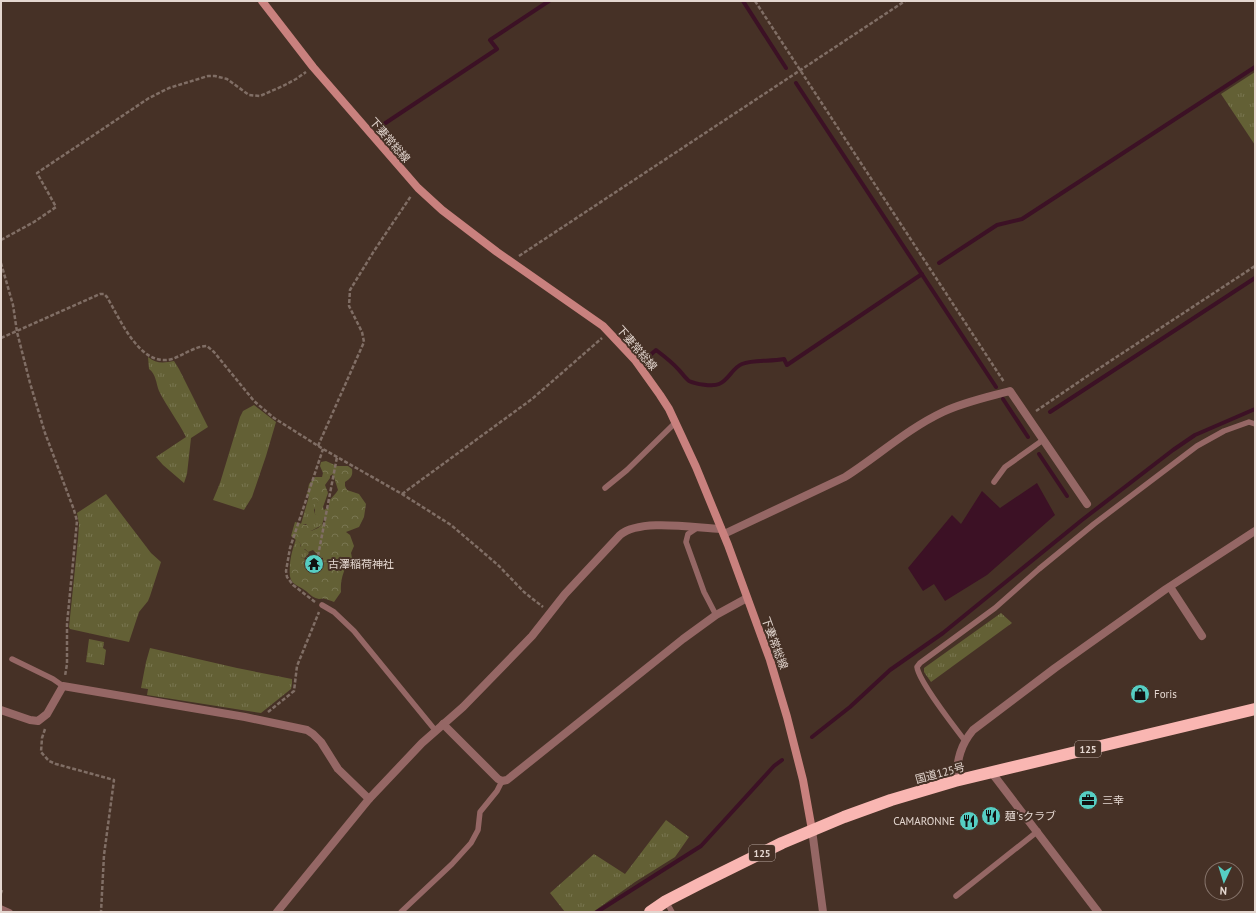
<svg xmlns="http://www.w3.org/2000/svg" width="1256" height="913" viewBox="0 0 1256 913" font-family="'PT Sans','Noto Sans JP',sans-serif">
	<defs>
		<pattern id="grass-tufts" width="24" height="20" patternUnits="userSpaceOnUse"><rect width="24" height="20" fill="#636035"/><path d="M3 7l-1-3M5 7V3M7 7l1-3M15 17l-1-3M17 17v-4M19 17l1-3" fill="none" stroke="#797651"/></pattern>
		<pattern id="forest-crowns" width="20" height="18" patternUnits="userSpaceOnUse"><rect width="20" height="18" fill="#636035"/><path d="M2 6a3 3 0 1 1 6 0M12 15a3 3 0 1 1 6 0" fill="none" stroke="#797651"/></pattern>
	</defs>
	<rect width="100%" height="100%" fill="#463126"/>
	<g fill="url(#grass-tufts)">
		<path d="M1255 72V145L1221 94Z"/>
		<path d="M148 357C156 364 164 363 174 361L179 369 208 427 191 438 187 474 184 483 163 465 156 457 186 437C178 421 167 407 159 391 156 383 156 374 149 369Z"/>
		<path d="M254 405 276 422 266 456 252 497 244 510 213 500 220 483 240 417 243 411Z"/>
		<path d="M106 494 151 553 161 562 150 596 148 601 139 612 129 642 70 629 69 627 78 539 79 524 77 513Z"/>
		<path d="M309 496 313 500H318V502L314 510 315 514 324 518 322 525 311 531 306 524H301Z"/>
		<path d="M296 539 300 543V546L308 552 309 553 304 559 301 557 290 568V573C289 561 292 551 296 539Z"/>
		<path d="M1001 613 1012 623 931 682 924 672V668Z"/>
		<path d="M89 639 104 642 103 648 106 650 104 665 86 662Z"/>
		<path d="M150 648 237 668 292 679V684L291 689 261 713 147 695 148 689 141 688 146 662Z"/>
		<path d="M666 820 689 837 675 857 635 882 593 912H565L550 893 594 854 625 874Z"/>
	</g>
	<path fill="url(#forest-crowns)" fill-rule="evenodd" d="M326 461 337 466H348L352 469C353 476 351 478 345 482V486L347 490 359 494 366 504 364 517 359 527 346 532 350 535 354 546 351 553 352 558C344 568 340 579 341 592L334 602C331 601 327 599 325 599 323 598 321 599 319 599 314 598 310 595 306 591 297 584 288 585 290 568 292 560 293 558 301 557L307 561 306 568 322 570 323 558 320 557 313 550 308 552 305 549H301L300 543 291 536 295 522 310 526 311 531 318 528 325 522 324 518H320L315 514V504L318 502V500H313L307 495 309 484 315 477H322L323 473 320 466 321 462ZM333 474 338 490 336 493 329 501V507L324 510 323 507 328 493 325 485 330 478V476Z"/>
	<path fill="#3c1125" d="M1037 483 1055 515 987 575 945 601 934 584 923 591 908 568 952 515 961 524 982 491 1000 508Z"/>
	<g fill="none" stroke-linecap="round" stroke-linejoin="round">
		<g stroke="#3c1125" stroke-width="4">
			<path d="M743 1 786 68"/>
			<path d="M796 83 996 387"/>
			<path d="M384 124 497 49 490 40 549 1"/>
			<path d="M939 263 997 225 1022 219 1255 67"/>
			<path d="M645 351 649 356 656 350C664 356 672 362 679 370 682 373 685 378 689 381 695 384 713 387 719 384 729 380 732 368 742 364 754 359 771 362 784 359L787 365 922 274"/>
			<path d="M1003 399 1028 437"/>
			<path d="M1050 412 1255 278"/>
			<path d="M1039 454 1067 496"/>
			<path d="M812 737 850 707 890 670 943 633 1082 520 1173 450 1195 435 1255 409"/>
			<path d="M597 912 701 846 774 766 782 760"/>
		</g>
		<g stroke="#806e65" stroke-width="2.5" stroke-dasharray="4 2" stroke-linecap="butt">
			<path d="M755 1 1004 382"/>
			<path d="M1 240 34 222 56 207 37 173 149 98 169 88 208 76H215L227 79 249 95 260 96 283 86 296 79 306 72"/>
			<path d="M519 256 905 1"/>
			<path d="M1 263 13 305 17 332 30 383 45 433 74 510 77 521 67 624V664L65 676"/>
			<path d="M1 338 100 294H104L107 297C120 319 140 368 172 359 184 355 195 346 207 346L214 352 254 401 274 418 323 449 402 494 451 525 477 547 499 566 524 592 543 607"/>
			<path d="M1036 411 1083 379 1255 266"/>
			<path d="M318 446 364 342 362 332 349 306 350 290 374 251 411 196"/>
			<path d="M402 494 532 399 602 338"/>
			<path d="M318 556 337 457"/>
			<path d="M315 602 293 585 287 577 286 571 290 548 323 449"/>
			<path d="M268 712 294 691 297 666 319 612"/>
			<path d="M45 729 42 738 41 752 49 761 56 764 114 780 104 855 101 912"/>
			<path d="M1 893 2 890"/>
		</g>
		<g stroke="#956765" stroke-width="5.5">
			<path d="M994 482 1005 467 1043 440"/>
			<path d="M605 488 627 470 676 422"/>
			<path d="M697 528 688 534 686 542 704 592 716 615"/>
			<path d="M322 605 334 612 354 631 435 730"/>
			<path d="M12 659 53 679 63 686"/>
			<path d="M965 741C954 726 919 682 917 667L920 663 995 608 1039 569 1094 524 1197 446 1224 431 1249 422 1255 424"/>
			<path d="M956 896 1038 831"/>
			<path d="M666 901 672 912"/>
			<path d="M1 908 10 912"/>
			<path d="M401 912 452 864 471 843 478 830 480 812 497 791 502 781"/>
		</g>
		<g stroke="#956765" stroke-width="8">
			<path d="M724 534 845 477C878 456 907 429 943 412 964 402 988 397 1010 391L1087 504"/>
			<path d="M1170 587 1202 636"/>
			<path d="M1 710 30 720 38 721 47 714 63 686 245 717 307 730 313 734 321 742 338 769 369 799"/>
			<path d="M443 724 498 779 502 781 507 780 683 639 716 615 747 598"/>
			<path d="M992 773 1098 912"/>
			<path d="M955 781C958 760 959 747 973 730L1055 668 1166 589 1255 531"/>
			<path d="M812 830 823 912"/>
			<path d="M277 912 369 799 422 743 463 707 532 636 565 594 620 535C640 518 695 528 721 529"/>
		</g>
		<path stroke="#c9817e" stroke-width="8" d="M262 1 313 67 418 188 442 210 497 252 603 326 635 360 660 395 669 409 696 467 728 545 770 660 787 717 803 780 812 830"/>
		<path stroke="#f9b6b2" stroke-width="12" d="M650 912 666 901 701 883 782 843 844 817 891 800 955 781 1255 709"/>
	</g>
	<defs>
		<g id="temple-disc" transform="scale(1)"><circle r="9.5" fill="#56cec3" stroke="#463126"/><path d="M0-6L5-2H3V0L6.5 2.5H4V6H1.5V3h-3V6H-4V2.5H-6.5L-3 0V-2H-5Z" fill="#111"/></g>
		<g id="shop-disc" transform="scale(1)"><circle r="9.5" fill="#56cec3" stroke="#463126"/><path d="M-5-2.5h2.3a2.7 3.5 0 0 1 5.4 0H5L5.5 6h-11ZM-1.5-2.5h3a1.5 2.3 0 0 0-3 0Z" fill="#111"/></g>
		<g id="office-disc" transform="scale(1)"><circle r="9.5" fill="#56cec3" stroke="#463126"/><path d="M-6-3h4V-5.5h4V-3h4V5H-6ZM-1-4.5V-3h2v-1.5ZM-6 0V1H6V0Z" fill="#111"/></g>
		<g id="restaurant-disc" transform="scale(1)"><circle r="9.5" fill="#56cec3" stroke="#463126"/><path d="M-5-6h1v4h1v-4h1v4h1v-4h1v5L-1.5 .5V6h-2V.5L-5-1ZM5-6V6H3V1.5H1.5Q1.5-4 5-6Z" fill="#111"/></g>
	</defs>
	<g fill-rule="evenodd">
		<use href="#temple-disc" x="314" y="564"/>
		<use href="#shop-disc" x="1140" y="694"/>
		<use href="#office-disc" x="1088" y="800"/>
		<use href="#restaurant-disc" x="991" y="816"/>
		<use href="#restaurant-disc" x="969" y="821"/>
	</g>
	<g text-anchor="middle" stroke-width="4" stroke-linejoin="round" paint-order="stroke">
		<g fill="#463126" stroke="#b5a59d" stroke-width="1">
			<rect x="1075" y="741" width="26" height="16" rx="3"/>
			<rect x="749" y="845" width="26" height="16" rx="3"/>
		</g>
		<g font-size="10" font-weight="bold" fill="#e4d7d0">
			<text x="1088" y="753">125</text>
			<text x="762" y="857">125</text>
		</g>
		<g font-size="11" fill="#e4d7d0" stroke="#463126">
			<text transform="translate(390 140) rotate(49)" y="4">下妻常総線</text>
			<text transform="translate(637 348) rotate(49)" y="4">下妻常総線</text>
			<text transform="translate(775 643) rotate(70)" y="4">下妻常総線</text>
			<text transform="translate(940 773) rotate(-15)" y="4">国道125号</text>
		</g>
		<g font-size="11" fill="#e4d7d0" stroke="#463126" text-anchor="start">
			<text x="328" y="568">古澤稲荷神社</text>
			<text x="1154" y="698">Foris</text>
			<text x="1102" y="804">三幸</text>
			<text x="1005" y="820">麺'sクラブ</text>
			<text x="955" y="825" text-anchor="end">CAMARONNE</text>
		</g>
	</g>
	<rect width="1256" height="913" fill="none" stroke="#e4d7d0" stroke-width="4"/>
	<g transform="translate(1224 881) rotate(184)"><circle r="19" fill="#463126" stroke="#85736a"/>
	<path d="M0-3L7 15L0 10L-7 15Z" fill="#56cec3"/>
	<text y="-6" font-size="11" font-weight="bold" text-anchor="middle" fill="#e4d7d0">N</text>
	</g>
</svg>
